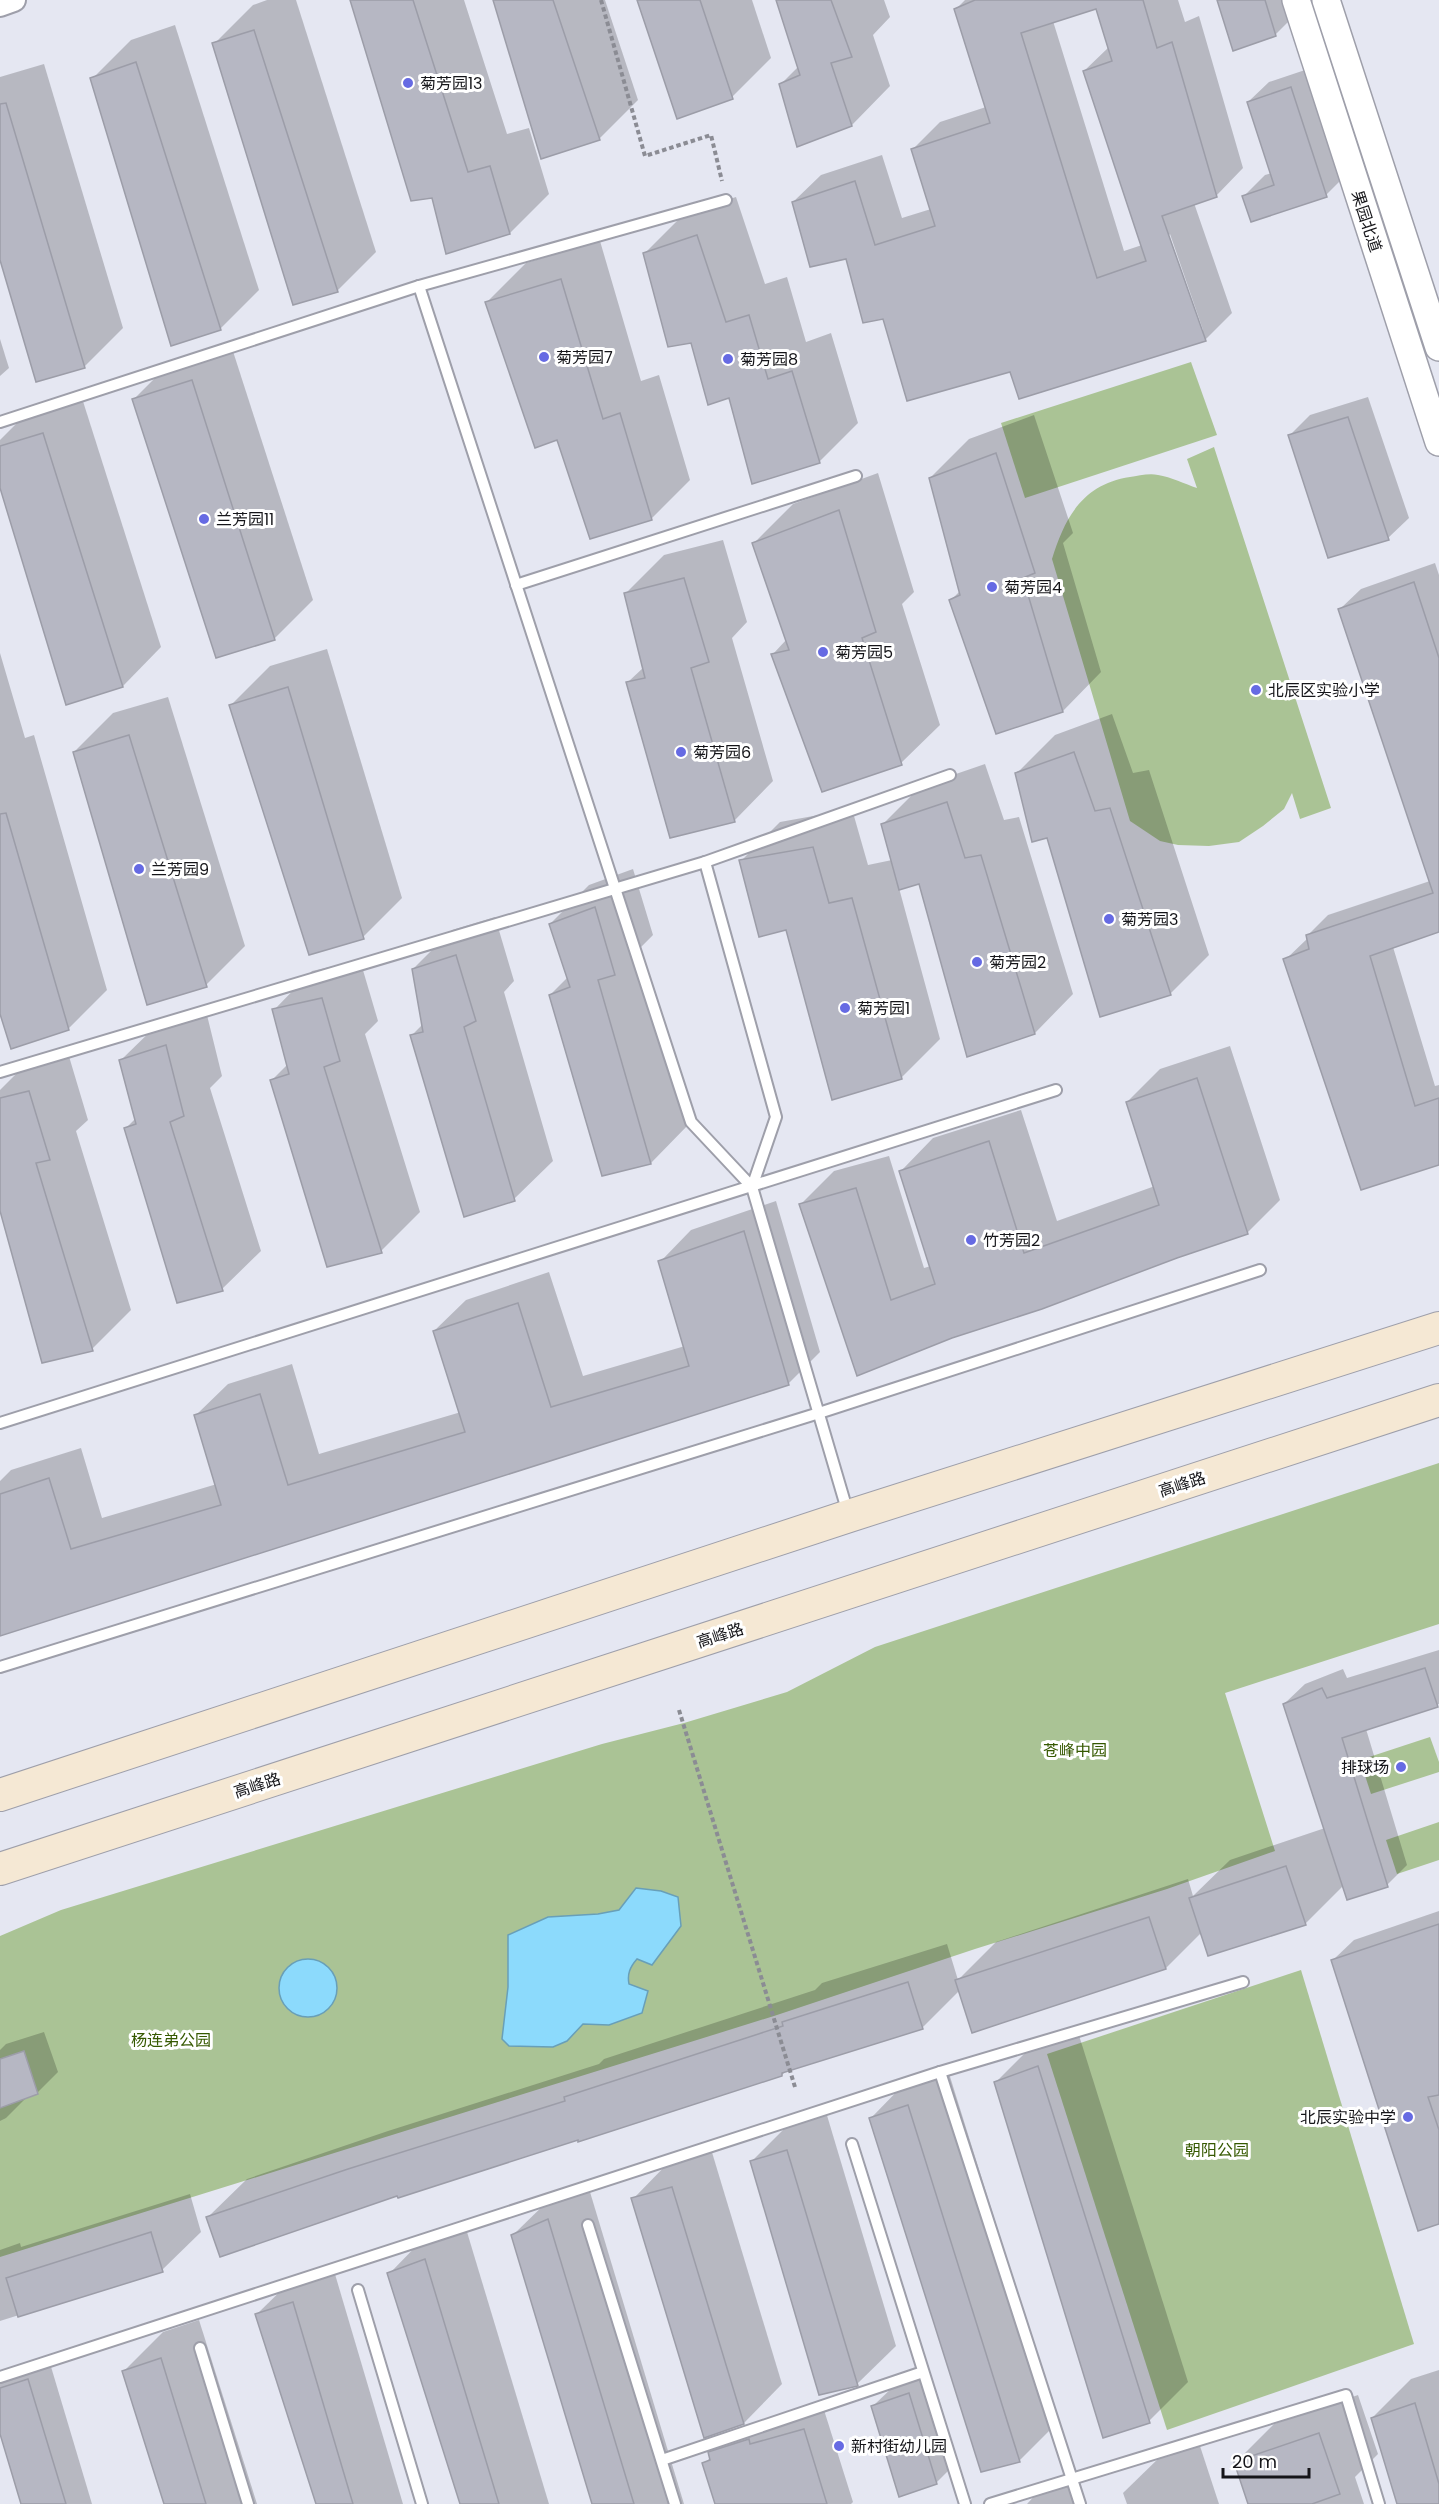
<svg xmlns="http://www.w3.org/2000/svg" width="1439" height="2504" viewBox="0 0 1439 2504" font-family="Poppins,'Noto Sans SC',sans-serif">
	<rect width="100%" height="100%" fill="#e5e7f2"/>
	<g fill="#aac395">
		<path d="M1191 362 1217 435 1025 498 1001 423Z"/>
		<path d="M1214 447 1331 808 1300 819 1292 793 1284 809 1263 826 1239 842 1209 846 1178 845 1160 841 1130 821 1052 559C1065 517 1083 484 1130 477 1138 476 1149 473 1158 475 1171 477 1185 484 1197 488L1187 459Z"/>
		<path d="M1439 1463V1624L1225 1693 1275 1851 1167 1889 975 1949 774 2016 0 2257V1936L61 1910 602 1744 684 1723 787 1692 875 1647Z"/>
		<path d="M1430 1737 1439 1762V1772L1371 1794 1360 1760Z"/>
		<path d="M1439 1822V1860L1397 1874 1386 1840Z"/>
		<path d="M1301 1970 1414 2344 1167 2430 1047 2054Z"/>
	</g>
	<g fill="#8cdafc" stroke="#689fb8" stroke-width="1.5">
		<path d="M636 1888 661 1891 678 1897 681 1926 652 1965 637 1959C630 1967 627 1974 629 1984L648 1991 642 2013 609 2025 583 2024 567 2041 553 2047 509 2046 502 2039 508 1987V1935L548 1917 598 1914 619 1910Z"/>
		<circle cx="308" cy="1988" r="29"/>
	</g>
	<g fill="#0003" fill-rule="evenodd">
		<path d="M267 0H296L376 252 337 291 214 44 253 5Z"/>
		<path d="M352 0H464L507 134 529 128 549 194 510 233 447 252 433 196Z"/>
		<path d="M494 0H605L638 100 599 139Z"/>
		<path d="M639 0H752L771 58 732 97Z"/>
		<path d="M778 0H884L890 17 873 35 890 86 852 125 781 84 798 67Z"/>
		<path d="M965 0H1178L1185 22 1199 16 1243 168 1216 196 1194 203 1232 313 1205 340 1011 370 884 317 847 258 793 202 821 175 882 155 902 218 931 209 913 149 940 122 986 107 956 9ZM1097 6 1109 47 1084 71 1142 245 1124 251 1053 21ZM1170 234 1203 330 1201 331 1168 237Z"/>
		<path d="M1218 0H1291L1296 14 1275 35Z"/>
		<path d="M175 25 259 290 220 329 92 79 131 40Z"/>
		<path d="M44 64 123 328 84 367 0 254V77Z"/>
		<path d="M1311 68 1346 175 1326 195 1244 196 1265 175 1272 173 1248 102 1269 82Z"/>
		<path d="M736 197 765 284 787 277 806 342 831 333 858 423 819 462 730 396 645 253 684 214Z"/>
		<path d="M600 241 641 381 659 375 690 480 651 519 558 438 487 302 526 263Z"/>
		<path d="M0 339 9 368 0 376Z"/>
		<path d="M230 342 313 600 274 639 134 399 173 360Z"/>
		<path d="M81 395 161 647 123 686 67 703 0 483V440L29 411Z"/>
		<path d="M1368 397 1409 518 1388 538 1290 435 1310 415Z"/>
		<path d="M1034 415 1073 533 1063 543 1101 672 1063 711 951 600 960 591 930 478 969 439Z"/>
		<path d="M878 473 914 592 902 604 940 725 901 763 773 654 787 639 754 543 793 504Z"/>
		<path d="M723 540 747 622 732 638 773 781 735 820 671 837 628 682 644 667 626 593 664 555Z"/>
		<path d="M1435 563 1439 575V931L1393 947 1435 1086 1439 1085V1163L1285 960 1308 938V935L1328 915 1430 881 1340 609 1361 589Z"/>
		<path d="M327 649 402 898 363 937 231 705 270 666Z"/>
		<path d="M0 653 25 738 34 735 107 990 68 1029 0 1008Z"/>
		<path d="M168 697 245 946 206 985 74 752 113 713Z"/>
		<path d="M1112 714 1133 773 1149 770 1209 955 1170 994 1048 836 1016 774 1055 735Z"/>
		<path d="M985 764 1004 820 1019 817 1073 994 1035 1033 920 883 899 888 940 1039 901 1078 787 928 741 861 780 822 852 809 868 865 892 860 882 825 921 786Z"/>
		<path d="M633 869 653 935 639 949 689 1124 651 1163 550 995 568 977 550 924 589 885Z"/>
		<path d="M495 917 514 981 504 992 553 1161 514 1199 411 1036 423 1024 413 969 452 930Z"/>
		<path d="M360 960 378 1021 365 1034 420 1212 381 1251 272 1080 288 1064 274 1010 312 971Z"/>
		<path d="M205 1007 222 1076 210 1088 261 1251 222 1289 126 1128 136 1118 121 1060 160 1022Z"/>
		<path d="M1230 1046 1280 1200 1247 1233 952 1336 858 1374 801 1204 834 1171 889 1156 924 1268 931 1266 901 1171 933 1138 1021 1110 1057 1221 1155 1186 1127 1102 1160 1069Z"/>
		<path d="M68 1053 88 1120 76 1131 131 1310 92 1349 0 1206V1090L27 1063Z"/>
		<path d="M776 1201 820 1352 788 1384 0 1635V1481L11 1470 81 1448 102 1518 217 1484 196 1415 228 1384 292 1364 319 1454 461 1412 434 1331 466 1300 549 1272 583 1376 685 1346 660 1262 691 1230Z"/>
		<path d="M1439 1650V1704L1366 1729 1407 1865 1387 1885H1344L1305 1924 1202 1932 1166 1968 960 1990 922 2028 786 2071 782 2075 398 2194 208 2217 247 2179 388 2131 599 2064 604 2059 815 1990 822 1983 947 1944 958 1980 996 1942 1188 1879 1193 1896 1230 1860 1325 1828 1284 1704 1305 1684 1343 1669 1347 1678Z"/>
		<path d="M1439 1911V2222L1333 1960 1354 1940Z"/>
		<path d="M1077 2029 1188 2382 1149 2421 996 2082 1035 2043Z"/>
		<path d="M44 2032 58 2072 37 2093 27 2097 6 2118 0 2121V2050L6 2044Z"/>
		<path d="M947 2067 1058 2422 1019 2461 871 2118 909 2079Z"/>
		<path d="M826 2112 896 2346 857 2384 752 2161 791 2122Z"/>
		<path d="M711 2149 782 2384 744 2423 633 2199 671 2160Z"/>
		<path d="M587 2182 684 2504H594L513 2235 552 2197Z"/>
		<path d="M190 2194 201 2232 162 2270 0 2321V2250L20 2243 21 2247Z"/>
		<path d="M464 2222 549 2504H461L389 2274 427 2235Z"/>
		<path d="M332 2264 403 2504H317L257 2314 296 2276Z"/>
		<path d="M199 2320 257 2504H165L124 2371 163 2332Z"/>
		<path d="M49 2360 92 2504H22L0 2429V2382Z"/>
		<path d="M1439 2370V2504H1399L1372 2418 1411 2379Z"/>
		<path d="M929 2373 957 2462 936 2483 873 2406 894 2386Z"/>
		<path d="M1358 2395 1378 2454 1355 2477 1364 2504H1249L1235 2463 1274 2424Z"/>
		<path d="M824 2410 853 2502 851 2504H717L704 2464 711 2457 710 2453 730 2432Z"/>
		<path d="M1199 2443 1219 2504H1127L1123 2493 1162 2455Z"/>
		<path d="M1076 2480 1084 2504H1027L1038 2492Z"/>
	</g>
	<g fill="#b6b7c3" stroke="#9c9da8" stroke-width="1.5" fill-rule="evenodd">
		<path d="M350 0H413L468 172 490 166 510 234 446 254 432 198 411 201Z"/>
		<path d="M493 0H553L600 140 541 159Z"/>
		<path d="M637 0H700L733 99 677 119Z"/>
		<path d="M776 0H831L852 57 831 63 852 126 797 147 779 84 800 75Z"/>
		<path d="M975 0H1143L1157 48 1172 42 1217 197 1162 216 1206 341 1019 399 1010 372 907 401 883 319 863 323 846 259 810 267 792 202 855 181 875 245 935 226 911 149 990 123 954 9ZM1096 9 1112 61 1083 71 1146 261 1097 278 1021 33Z"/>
		<path d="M1217 0H1265L1276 36 1233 51Z"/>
		<path d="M254 30 338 292 293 305 212 43Z"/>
		<path d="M136 62 221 330 171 346 90 78Z"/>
		<path d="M1291 87 1327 197 1251 222 1242 196 1274 185 1247 102Z"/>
		<path d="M6 103 85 368 36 382 0 260V104Z"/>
		<path d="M697 235 726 322 749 315 768 379 792 371 820 463 752 484 729 398 708 405 691 343 668 347 643 253Z"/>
		<path d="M561 279 603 419 620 413 652 520 590 539 557 440 535 448 485 302Z"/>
		<path d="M192 380 275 640 216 658 132 399Z"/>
		<path d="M1348 417 1389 540 1328 558 1288 435Z"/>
		<path d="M43 433 123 687 66 705 0 488V446Z"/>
		<path d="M996 453 1035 573 1023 578 1063 712 996 734 949 600 960 595 929 478Z"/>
		<path d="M839 510 876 632 862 638 902 765 822 792 771 654 789 650 752 543Z"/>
		<path d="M684 578 709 662 691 668 735 822 670 838 626 682 645 678 624 593Z"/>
		<path d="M1414 582 1439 658V932L1370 956 1415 1106 1439 1098V1165L1361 1190 1283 959 1309 949 1306 935 1433 893 1338 609Z"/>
		<path d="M288 687 364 939 309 955 229 705Z"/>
		<path d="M129 735 207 987 147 1005 73 752Z"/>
		<path d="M1074 752 1095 811 1110 808 1171 995 1100 1017 1047 838 1032 842 1015 773Z"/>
		<path d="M947 802 965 858 981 855 1035 1034 967 1057 919 884 899 890 881 824Z"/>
		<path d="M6 813 69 1030 11 1049 0 1014V814Z"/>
		<path d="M813 847 829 903 852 898 902 1079 832 1100 786 930 759 937 739 860Z"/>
		<path d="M595 907 615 975 598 980 651 1164 602 1176 549 995 570 987 549 924Z"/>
		<path d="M456 955 476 1021 464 1027 515 1201 464 1217 410 1035 423 1032 412 969Z"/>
		<path d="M322 998 340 1061 324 1067 382 1253 327 1267 270 1080 289 1074 272 1009Z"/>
		<path d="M166 1045 184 1116 170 1122 223 1291 177 1303 124 1128 136 1124 119 1060Z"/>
		<path d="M1197 1078 1248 1234 1177 1258 1042 1309 952 1338 857 1376 799 1204 856 1188 891 1300 935 1284 899 1171 989 1141 1024 1253 1159 1205 1126 1102Z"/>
		<path d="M29 1091 50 1160 36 1163 93 1351 42 1363 0 1211V1098Z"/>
		<path d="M744 1231 789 1385 0 1636V1494L49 1478 71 1549 221 1505 194 1415 260 1394 288 1485 465 1432 433 1331 518 1303 551 1407 689 1366 658 1261Z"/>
		<path d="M1425 1668 1438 1707 1342 1738 1388 1887 1347 1900 1283 1704 1322 1688 1327 1698Z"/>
		<path d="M1286 1866 1306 1925 1208 1956 1189 1898Z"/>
		<path d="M1149 1917 1166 1969 972 2033 955 1980Z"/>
		<path d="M1439 1924V2095L1428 2097 1439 2130V2224L1418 2231 1331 1960Z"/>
		<path d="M908 1982 923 2029 782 2073V2076L578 2142V2140L398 2198 397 2196 220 2257 206 2217 348 2169 565 2101 564 2097 783 2026 782 2022Z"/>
		<path d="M24 2051 38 2094 0 2108V2059Z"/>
		<path d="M1038 2066 1150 2423 1103 2438 994 2082Z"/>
		<path d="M908 2105 1020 2462 981 2472 869 2118Z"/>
		<path d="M787 2150 858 2386 819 2395 750 2161Z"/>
		<path d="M672 2187 744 2424 704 2438 631 2198Z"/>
		<path d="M548 2219 634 2504H592L511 2235Z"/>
		<path d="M151 2232 163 2272 18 2317 6 2278Z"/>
		<path d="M425 2259 499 2504H460L387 2273Z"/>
		<path d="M293 2302 353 2504H316L255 2314Z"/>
		<path d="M161 2358 206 2504H164L122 2371Z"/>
		<path d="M28 2379 66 2504H21L0 2434V2388Z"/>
		<path d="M909 2393 937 2484 899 2497 871 2406Z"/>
		<path d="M1415 2403 1439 2484V2504H1397L1371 2418Z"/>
		<path d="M804 2429 827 2504H715L702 2463 710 2460 708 2452 749 2439 750 2444Z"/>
		<path d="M1319 2433 1340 2494 1312 2504H1248L1234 2462Z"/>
	</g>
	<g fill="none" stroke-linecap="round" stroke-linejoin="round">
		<g stroke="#9e9faa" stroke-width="14">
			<g id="service">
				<path d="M419 286 691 1122 752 1187"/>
				<path d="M0 422 419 286 726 200"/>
				<path d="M516 585 856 476"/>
				<path d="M705 862 776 1117 752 1187 848 1513"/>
				<path d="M0 1072 705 862 950 775"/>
				<path d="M0 1423 1056 1090"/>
				<path d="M0 1667 819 1413 1260 1270"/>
				<path d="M940 2072 1080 2504"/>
				<path d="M852 2144 965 2504"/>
				<path d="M588 2225 675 2504"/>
				<path d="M358 2290 422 2504"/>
				<path d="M200 2348 248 2504"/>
				<path d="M0 2377 940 2072 1243 1982"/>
				<path d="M662 2460 923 2372"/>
				<path d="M990 2504 1346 2395 1379 2504"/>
			</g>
		</g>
		<g stroke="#9e9faa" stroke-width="26">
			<path id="minor" d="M0 5 14 0"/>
		</g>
		<g stroke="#9e9faa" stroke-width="30">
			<g id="tertiary">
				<path d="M1296 0 1439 442"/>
				<path d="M1326 0 1439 347"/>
			</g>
		</g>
		<g stroke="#9e9faa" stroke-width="34">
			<g id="secondary">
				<path d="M0 1795 849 1516 1439 1328"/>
				<path d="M0 1869 1439 1400"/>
			</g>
		</g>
		<g stroke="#8b8c94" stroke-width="4" stroke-dasharray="4.5 3" stroke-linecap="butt">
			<path d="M601 0 645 156 711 135 722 181"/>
			<path d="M679 1710 795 2087"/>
		</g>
		<use href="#service" stroke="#fff" stroke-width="10"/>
		<use href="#minor" stroke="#fff" stroke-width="22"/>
		<use href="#tertiary" stroke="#fff" stroke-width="27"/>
		<use href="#secondary" stroke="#f5e8d4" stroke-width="32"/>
	</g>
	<g fill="#666ae3" stroke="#fff" stroke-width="2">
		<circle cx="408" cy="83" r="6"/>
		<circle cx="544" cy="357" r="6"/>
		<circle cx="728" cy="359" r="6"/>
		<circle cx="204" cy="519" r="6"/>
		<circle cx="992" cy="587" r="6"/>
		<circle cx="823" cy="652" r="6"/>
		<circle cx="1256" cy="690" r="6"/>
		<circle cx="681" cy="752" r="6"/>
		<circle cx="139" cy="869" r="6"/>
		<circle cx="1109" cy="919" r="6"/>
		<circle cx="977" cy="962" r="6"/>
		<circle cx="845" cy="1008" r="6"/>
		<circle cx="971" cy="1240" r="6"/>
		<circle cx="1401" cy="1767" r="6"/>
		<circle cx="1408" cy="2117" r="6"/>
		<circle cx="839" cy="2446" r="6"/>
	</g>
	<g text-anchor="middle" stroke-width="6" stroke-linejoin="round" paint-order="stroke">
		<g font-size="16" fill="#151519" stroke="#fff" text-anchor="start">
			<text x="420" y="89">菊芳园13</text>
			<text x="556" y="363">菊芳园7</text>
			<text x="740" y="365">菊芳园8</text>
			<text x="216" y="525">兰芳园11</text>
			<text x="1004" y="593">菊芳园4</text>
			<text x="835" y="658">菊芳园5</text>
			<text x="1268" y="696">北辰区实验小学</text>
			<text x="693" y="758">菊芳园6</text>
			<text x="151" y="875">兰芳园9</text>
			<text x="1121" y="925">菊芳园3</text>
			<text x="989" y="968">菊芳园2</text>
			<text x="857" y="1014">菊芳园1</text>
			<text x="983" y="1246">竹芳园2</text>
			<text x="1389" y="1773" text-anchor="end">排球场</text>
			<text x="1396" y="2123" text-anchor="end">北辰实验中学</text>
			<text x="851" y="2452">新村街幼儿园</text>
		</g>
		<g font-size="16" fill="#151519" stroke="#fff">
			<text transform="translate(1367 221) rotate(72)" y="6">果园北道</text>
			<text transform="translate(1182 1484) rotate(-18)" y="6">高峰路</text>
			<text transform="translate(720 1635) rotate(-18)" y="6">高峰路</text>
			<text transform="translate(257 1785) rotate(-18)" y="6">高峰路</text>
		</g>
		<g font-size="16" fill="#365901" stroke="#fff">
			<text x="1075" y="1756">苍峰中园</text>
			<text x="171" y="2046">杨连弟公园</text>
			<text x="1217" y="2156">朝阳公园</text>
		</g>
	</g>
	<path d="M1223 2468v9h86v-9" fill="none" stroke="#151519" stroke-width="3"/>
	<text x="1232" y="2468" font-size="18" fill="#151519" stroke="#ffffff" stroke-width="4.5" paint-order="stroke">20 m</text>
</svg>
